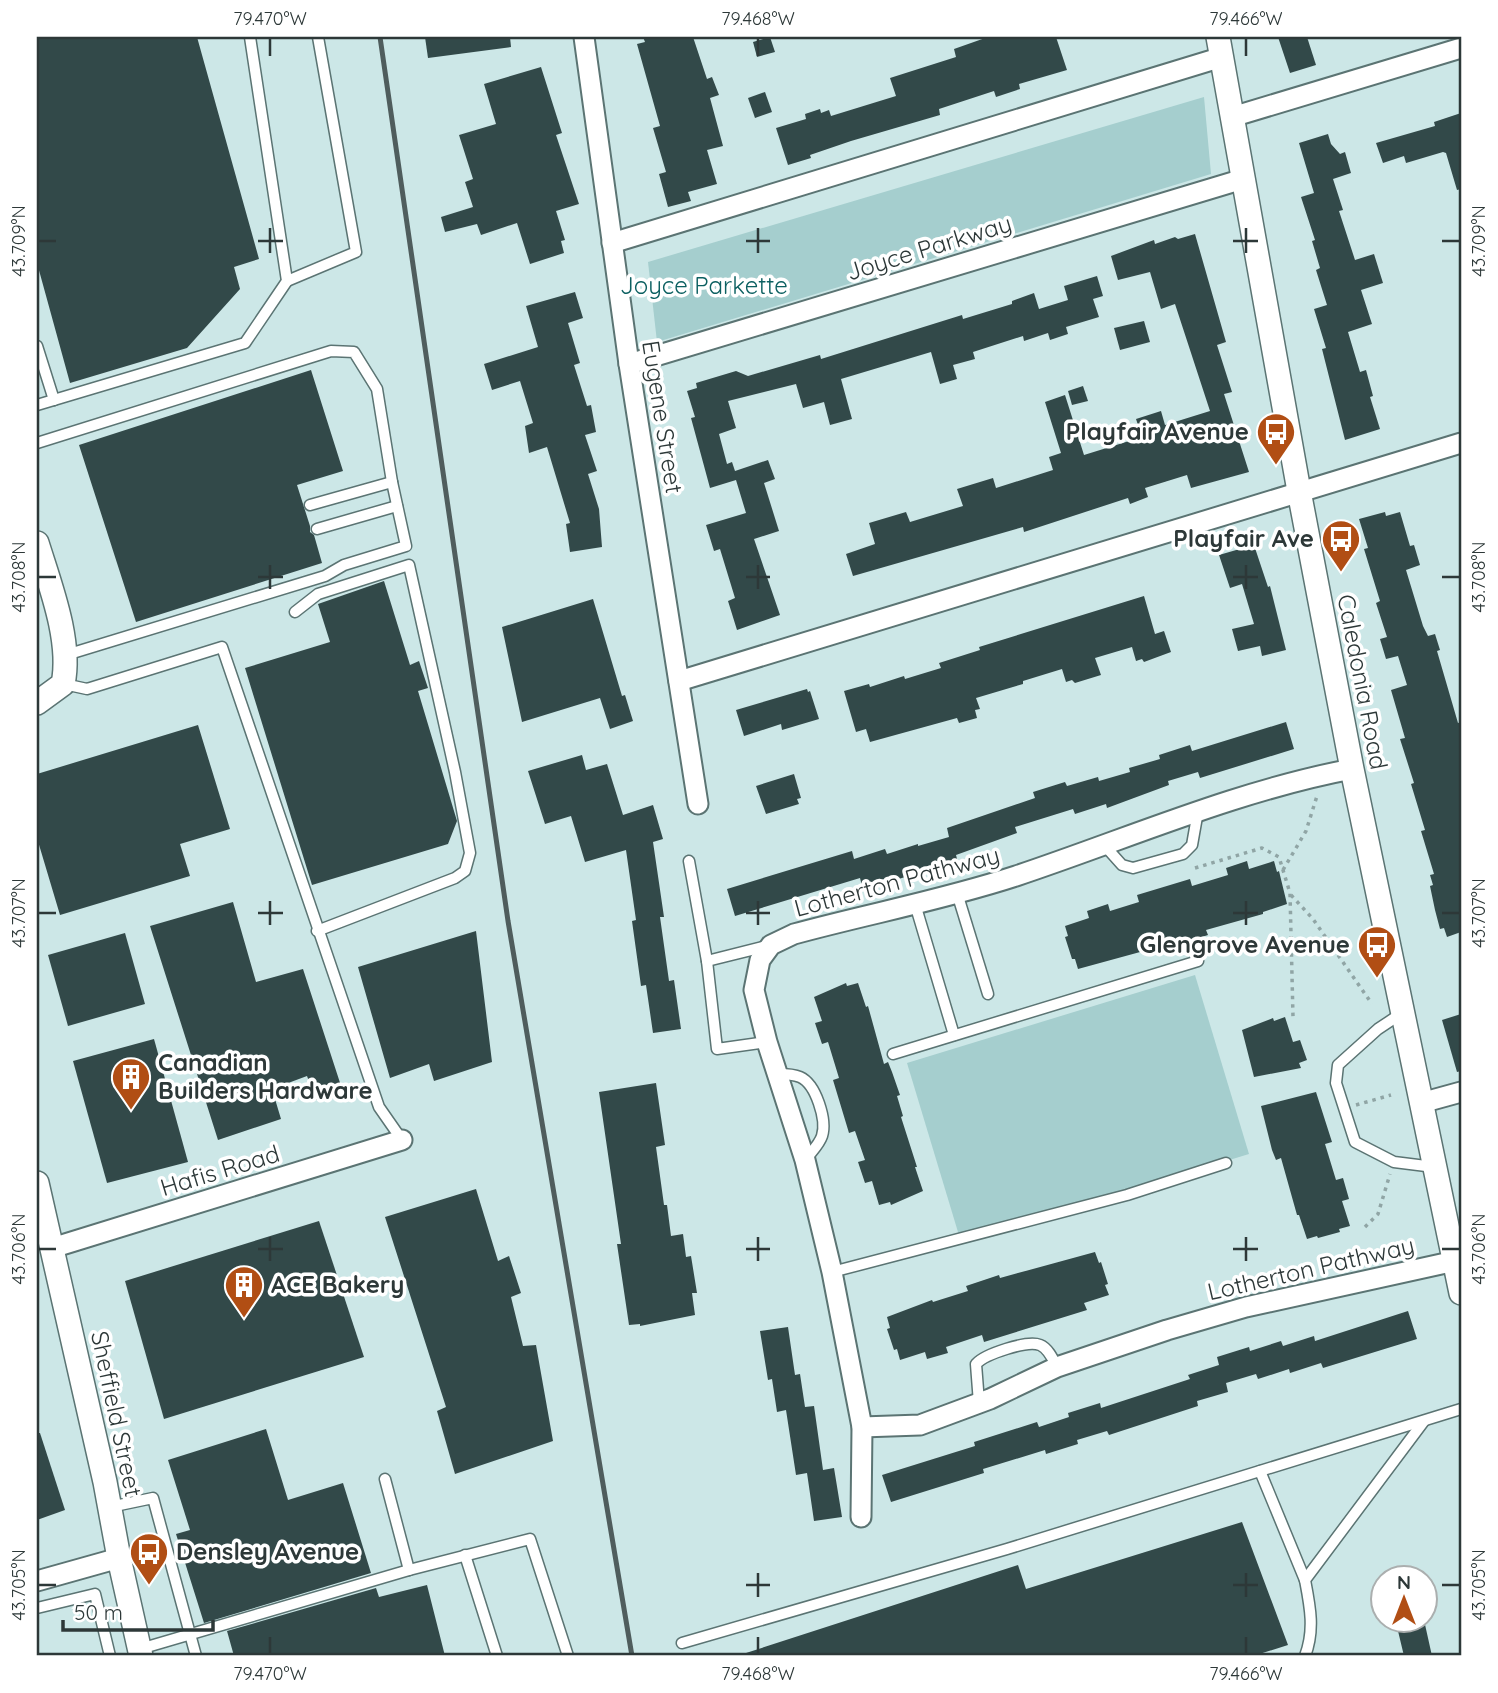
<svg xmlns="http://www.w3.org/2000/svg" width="1498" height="1693" viewBox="0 0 1498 1693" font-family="Quicksand,sans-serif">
	<rect width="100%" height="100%" fill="#cce7e7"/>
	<g fill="#a5cece">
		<path d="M1204 97 1211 174 657 342 648 262Z"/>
		<path d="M1195 975 1249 1154 961 1242 907 1063Z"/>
	</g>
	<g fill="#324949">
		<path d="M37 37H197L259 259 234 267 240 289 187 348 70 383 37 263Z"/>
		<path d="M425 37H510L511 47 428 58Z"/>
		<path d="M643 37H693L707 79 712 77 719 95 710 98 723 146 707 150 717 184 688 192 691 201 668 207 659 174 666 172 653 128 660 126 637 44 645 42Z"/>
		<path d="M770 37 775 52 757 57 753 42Z"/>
		<path d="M988 37H1056L1067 70 1019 84 1020 89 996 97 994 91 939 109 940 115 851 141 810 155 811 158 788 165 776 128 806 119 805 114 820 109 821 113 829 110 831 116 896 96 890 78 956 57 954 49Z"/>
		<path d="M1278 37H1307L1316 65 1290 73Z"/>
		<path d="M541 67 562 133 556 135 579 204 556 211 565 240 561 241 564 253 530 264 517 223 481 235 477 224 445 232 441 217 473 207 465 182 473 179 459 135 496 124 484 84Z"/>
		<path d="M765 92 772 112 755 118 748 98Z"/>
		<path d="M1461 113V189L1457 190 1446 153 1443 152 1406 163 1404 156 1383 163 1376 143 1435 126 1434 122Z"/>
		<path d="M1328 134 1331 144 1340 154 1345 152 1351 173 1333 179 1343 210 1339 211 1355 260 1374 254 1383 283 1361 290 1372 324 1348 332 1360 372 1366 370 1373 396 1370 397 1380 429 1345 440 1322 349 1326 348 1314 309 1327 305 1316 270 1320 268 1312 241 1315 240 1301 197 1314 193 1299 143Z"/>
		<path d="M1195 234 1226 342 1217 345 1232 392 1224 394 1249 472 1191 488 1187 475 1145 488 1148 497 1130 504 1128 498 1024 532 1023 527 853 576 846 554 875 544 869 523 906 512 910 522 963 506 957 489 993 478 996 488 1053 470 1049 457 1061 453 1045 402 1065 395 1084 455 1142 437 1136 419 1161 411 1165 425 1210 411 1175 304 1161 309 1150 272 1118 280 1111 256 1154 240 1155 244 1175 237 1178 239Z"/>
		<path d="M1097 276 1103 296 1093 299 1099 317 1066 327 1068 334 1050 340 1048 333 1024 341 1023 336 973 352 975 359 953 365 957 379 940 384 931 352 841 379 852 419 830 425 824 402 803 408 796 384 728 401 736 428 719 434 727 464 732 462 735 471 768 460 775 479 764 483 779 531 754 539 780 615 737 630 728 601 735 598 720 549 714 551 706 525 746 513 736 480 710 488 691 418 695 417 687 391 697 388 696 383 736 371 748 376 820 355 821 359 962 315 963 319 1012 304V301L1034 293 1039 309 1068 300 1064 286Z"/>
		<path d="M575 292 583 318 568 323 580 363 574 365 587 406 591 405 596 432 585 435 597 471 588 474 599 509 602 547 570 552 566 524 570 523 547 447 529 453 525 426 533 423 520 381 492 390 484 364 538 347 526 306Z"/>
		<path d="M1144 321 1150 342 1120 350 1114 328Z"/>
		<path d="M311 370 343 471 297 485 310 526V532L314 535 322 563 136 622 79 445Z"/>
		<path d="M1083 386 1088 401 1072 405 1068 391Z"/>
		<path d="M1385 512 1386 516 1400 512 1410 546 1414 545 1420 565 1406 570 1423 626 1428 636 1435 634 1440 650 1437 651 1458 723 1461 722V932L1447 937 1444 928 1440 929 1435 910 1430 886 1433 885 1430 875 1434 874 1421 831 1425 830 1411 784 1414 783 1400 739 1405 738 1391 690 1407 685 1398 656 1386 659 1380 639 1387 637 1376 603 1380 601 1364 549 1368 548 1359 519Z"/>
		<path d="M1250 546 1251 549 1255 548 1268 587 1270 586 1286 650 1262 656 1260 646 1238 651 1232 629 1254 624 1242 584 1230 588 1219 555Z"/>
		<path d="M384 581 410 665 419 661 428 688 418 691 457 821 448 844 312 885 245 668 330 642 318 604Z"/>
		<path d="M1144 596 1155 634 1164 631 1171 652 1144 662 1142 659 1136 661 1132 647 1095 658 1101 675 1075 683 1072 680 1066 682 1062 669 1023 681V684L976 698 980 709 975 710 977 718 959 723 957 718 870 742 866 729 856 732 844 691 869 684 870 687 904 676 905 679 941 668 939 663 980 650 979 647Z"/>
		<path d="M593 599 622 696 625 695 633 721 610 729 600 698 522 722 502 627Z"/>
		<path d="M807 689 808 692 810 691 819 719 782 730 781 724 744 736 736 710Z"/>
		<path d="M1286 722 1294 749 1200 778 1198 772 1168 781 1169 785 1107 808 1106 804 1075 814 1073 809 1015 827 1017 833 956 855 958 863 926 873V871L895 880 894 876 862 886 860 878 735 916 727 889 852 851 854 859 885 849 887 854 918 844V846L949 837 947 828 1035 798 1033 792 1065 782 1067 786 1098 777 1099 781 1130 772 1129 768 1160 759 1159 755 1190 745 1192 751Z"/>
		<path d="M198 725 230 829 180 844 190 876 60 915 37 838V774Z"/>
		<path d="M582 755 586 770 607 764 623 815 653 805 663 839 653 842 664 917H660L669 981 674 980 681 1029 653 1033 646 985 641 986 632 921 636 920 626 850 585 862 571 816 545 824 528 771Z"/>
		<path d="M794 774 801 798 797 799 799 804 766 814 756 786Z"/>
		<path d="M1247 861 1249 869 1274 861 1277 872 1279 871 1287 904 1263 912V914L1206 930 1208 935 1174 946 1173 943 1078 969 1075 959H1072L1065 937 1068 936 1065 926 1089 918 1087 911 1108 904 1110 911 1139 902 1137 895 1190 879 1192 886 1228 875 1226 868Z"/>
		<path d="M233 902 256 982 303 969 343 1092 316 1100 307 1076 272 1089 281 1119 218 1140 150 926Z"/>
		<path d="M476 931 492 1062 434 1081 429 1064 390 1078 358 967Z"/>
		<path d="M125 933 145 1004 68 1026 48 955Z"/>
		<path d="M846 983 847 986 858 983 866 1007 868 1006 884 1064 888 1062 892 1072 900 1095 897 1096 903 1116 901 1117 917 1167H915L923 1191 891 1205 890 1202 879 1205 872 1181 865 1183 858 1162 865 1160 855 1131 849 1133 833 1080 839 1078 828 1042 822 1044 815 1023 822 1021 814 997Z"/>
		<path d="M1461 1014V1071L1457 1072 1442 1020Z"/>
		<path d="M1285 1017 1293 1042 1300 1040 1307 1060 1299 1063 1301 1068 1254 1077 1242 1030 1273 1018 1274 1021Z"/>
		<path d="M154 1039 188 1162 107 1183 73 1061Z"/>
		<path d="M656 1083 665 1145 656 1147 664 1205H667L671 1236 683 1234 686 1257 691 1256 697 1293H692L695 1315 640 1326V1324L629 1325 617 1244H621L599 1092Z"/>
		<path d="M1316 1092 1332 1142 1325 1144 1336 1180 1343 1178 1349 1199 1342 1201 1350 1226 1339 1229 1340 1232 1318 1238 1317 1236 1307 1239 1299 1215H1297L1281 1158 1276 1160 1272 1150 1261 1106Z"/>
		<path d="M476 1189 498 1261 509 1256 521 1293 511 1297 523 1346 536 1345 553 1441 455 1474 437 1411 446 1407 385 1217Z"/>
		<path d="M319 1221 364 1357 164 1419 125 1281Z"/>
		<path d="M1095 1252 1099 1263 1101 1262 1108 1284 1105 1285 1109 1295 1084 1303 1087 1310 984 1342 982 1335 946 1347 948 1353 927 1359 925 1352 900 1360 897 1349 894 1350 887 1329 890 1328 887 1317 932 1300 933 1302 968 1291 966 1286 999 1275 1000 1278Z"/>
		<path d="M1408 1311 1417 1339 1323 1368 1321 1363 1290 1373 1289 1369 1258 1379 1256 1374 1226 1383 1228 1392 1197 1401 1198 1406 1109 1435 1107 1431 1077 1440 1078 1444 1046 1454 1045 1450 983 1469 984 1473 891 1502 882 1475 975 1446 974 1442 1037 1422 1039 1427 1069 1417 1068 1413 1100 1403 1101 1408 1190 1379 1188 1375 1219 1365 1217 1357 1249 1347 1250 1351 1281 1341 1283 1346 1314 1336 1315 1341Z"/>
		<path d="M788 1327 795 1375 800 1374 805 1407 814 1406 823 1470 834 1468 842 1517 814 1521 807 1473 796 1475 786 1410 777 1412 772 1379 768 1380 760 1331Z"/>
		<path d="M266 1429 288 1500 343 1483 371 1573 204 1623 176 1534 190 1530 168 1460Z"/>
		<path d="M37 1433H40L65 1510 37 1520Z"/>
		<path d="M1242 1522 1288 1645 1253 1656H746V1653L1018 1565 1026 1589Z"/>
		<path d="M427 1585 445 1656H234L227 1631 376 1588 379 1597Z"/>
		<path d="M1414 1620H1424L1432 1656H1404L1398 1631 1404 1630 1402 1622Z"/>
	</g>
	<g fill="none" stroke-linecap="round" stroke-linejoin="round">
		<g stroke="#5b7473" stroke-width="13">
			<g id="service">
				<path d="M287 281 356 252 318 37"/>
				<path d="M37 346 54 400"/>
				<path d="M37 405 245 343 287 281 250 37"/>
				<path d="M37 443 331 351 354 352 377 389 392 482 406 546 344 565 325 576 66 655"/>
				<path d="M310 505 392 482"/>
				<path d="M317 529 397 506"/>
				<path d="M295 612 318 594 409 565 455 772 470 853 465 871 455 878 317 931"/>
				<path d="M64 684 87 689 222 647 379 1107 402 1140"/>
				<path d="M1105 846 1122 865 1133 868 1183 854 1192 845 1198 811"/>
				<path d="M689 861 707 961 717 1049 767 1042"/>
				<path d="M957 893 988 994"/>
				<path d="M915 904 954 1035"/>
				<path d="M707 961 767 946"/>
				<path d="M1402 1013 1378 1029 1338 1065 1336 1083 1355 1142 1394 1162 1434 1167"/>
				<path d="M893 1054 1198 961"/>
				<path d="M778 1074C784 1074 793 1074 800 1077 816 1084 827 1120 822 1136 819 1145 811 1152 806 1159"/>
				<path d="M832 1272 1127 1195 1226 1163"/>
				<path d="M979 1403 976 1364C985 1354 1027 1340 1040 1345 1048 1348 1053 1359 1057 1367"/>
				<path d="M1260 1471 1305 1580"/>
				<path d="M385 1479 409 1570"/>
				<path d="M110 1507 153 1498 196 1656"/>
				<path d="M465 1555 497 1656"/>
				<path d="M37 1608 95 1594 110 1656"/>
				<path d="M682 1643 1007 1549 1461 1409"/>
				<path d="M140 1649 409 1570 530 1539 568 1656"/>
				<path d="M1305 1656C1315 1630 1310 1606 1305 1580L1424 1421"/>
			</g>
		</g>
		<g stroke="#5b7473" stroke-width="23">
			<g id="minor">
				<path d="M584 37 629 364 698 804"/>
				<path d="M1232 117 1461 48"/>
				<path d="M612 243 1222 57"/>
				<path d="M629 364 1243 179"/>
				<path d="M679 681 1461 443"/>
				<path d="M1421 1103 1461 1092"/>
				<path d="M52 1248 402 1140"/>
				<path d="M862 1427 920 1425 990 1399 1057 1367 1167 1330 1246 1307 1455 1261"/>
				<path d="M861 1517 862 1427 832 1272 805 1160 767 1042 754 990 760 960 771 945 794 934C867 914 943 900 1016 876 1127 839 1236 791 1352 769"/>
				<path d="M37 1581 119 1558"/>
			</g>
		</g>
		<g stroke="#5b7473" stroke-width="26">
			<g id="tertiary">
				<path d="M1218 37 1299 491 1352 769 1461 1293"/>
				<path d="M37 543C50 585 72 641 63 684L37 703"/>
				<path d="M37 1183 105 1482 119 1558 141 1656"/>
			</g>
		</g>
		<g stroke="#90a5a5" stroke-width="3.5" stroke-dasharray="3.5 5" stroke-linecap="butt">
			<path d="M1195 868 1262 848 1279 857 1290 893 1293 1017"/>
			<path d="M1283 870 1306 831 1317 796"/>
			<path d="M1291 895 1313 919 1372 1004"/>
			<path d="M1356 1105 1391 1095"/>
			<path d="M1365 1227 1378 1214 1390 1174"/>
		</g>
		<use href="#service" stroke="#fff" stroke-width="10"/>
		<use href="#minor" stroke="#fff" stroke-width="19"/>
		<use href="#tertiary" stroke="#fff" stroke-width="23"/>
		<path stroke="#4f5d5d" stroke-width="5" d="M380 37 508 921 632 1656"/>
	</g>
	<path fill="none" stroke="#2d3838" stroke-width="2.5" d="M270 38V56M758 38V56M1246 38V56M270 228V253M758 228V253M1246 228V253M38 241H56M258 241H283M746 241H770M1233 241H1258M1442 241H1460M270 565V589M758 565V589M1246 565V589M38 577H56M258 577H283M746 577H770M1233 577H1258M1442 577H1460M270 901V925M758 901V925M1246 901V925M38 913H56M258 913H283M746 913H770M1233 913H1258M1442 913H1460M270 1237V1261M758 1237V1261M1246 1237V1261M38 1249H56M258 1249H283M746 1249H770M1233 1249H1258M1442 1249H1460M758 1573V1597M1246 1573V1597M38 1585H56M746 1585H770M1233 1585H1258M1442 1585H1460M270 1637V1654M758 1637V1654M1246 1637V1654"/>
	<defs>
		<g id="bus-pin" transform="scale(2.0125)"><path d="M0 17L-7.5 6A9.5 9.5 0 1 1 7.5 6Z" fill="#b14e14" stroke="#fff"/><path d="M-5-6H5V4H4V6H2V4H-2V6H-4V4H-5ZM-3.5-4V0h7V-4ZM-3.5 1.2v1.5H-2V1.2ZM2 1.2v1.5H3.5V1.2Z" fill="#fff"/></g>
		<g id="building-pin" transform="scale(2.0125)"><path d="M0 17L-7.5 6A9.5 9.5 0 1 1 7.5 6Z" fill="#b14e14" stroke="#fff"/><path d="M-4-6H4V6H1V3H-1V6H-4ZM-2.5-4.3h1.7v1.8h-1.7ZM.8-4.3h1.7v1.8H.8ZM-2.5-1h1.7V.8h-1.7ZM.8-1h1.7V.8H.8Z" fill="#fff"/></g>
	</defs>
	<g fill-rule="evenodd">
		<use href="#bus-pin" x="1276" y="432"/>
		<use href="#bus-pin" x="1341" y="539"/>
		<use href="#bus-pin" x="1377" y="945"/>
		<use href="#building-pin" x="131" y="1077"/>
		<use href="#building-pin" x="244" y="1285"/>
		<use href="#bus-pin" x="149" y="1552"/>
	</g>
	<g text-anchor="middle" stroke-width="7" stroke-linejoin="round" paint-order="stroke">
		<g font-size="24" fill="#2d3838" stroke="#fff">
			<text transform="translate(929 248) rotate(-17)" y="8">Joyce Parkway</text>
			<text transform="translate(662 417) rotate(81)" y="8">Eugene Street</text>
			<text transform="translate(1362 682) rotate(79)" y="8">Caledonia Road</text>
			<text transform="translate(897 882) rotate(-15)" y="8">Lotherton Pathway</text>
			<text transform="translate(220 1171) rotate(-17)" y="8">Hafis Road</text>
			<text transform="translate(1311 1269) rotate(-13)" y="8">Lotherton Pathway</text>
			<text transform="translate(116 1414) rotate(78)" y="8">Sheffield Street</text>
		</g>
		<g font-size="24" fill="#0c6061" stroke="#fff">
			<text x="704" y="294">Joyce Parkette</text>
		</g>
		<g font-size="24" font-weight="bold" fill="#2d3838" stroke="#fff" text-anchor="end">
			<text x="1249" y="440">Playfair Avenue</text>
			<text x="1314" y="547">Playfair Ave</text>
			<text x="1350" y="953">Glengrove Avenue</text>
			<text x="158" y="1071" text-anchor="start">Canadian<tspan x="158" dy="28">Builders Hardware</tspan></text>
			<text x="271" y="1293" text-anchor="start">ACE Bakery</text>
			<text x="176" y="1560" text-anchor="start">Densley Avenue</text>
		</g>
	</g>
	<rect width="1498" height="1693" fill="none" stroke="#ffffff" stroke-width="77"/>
	<g transform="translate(1404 1599)"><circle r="33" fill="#ffffff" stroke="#abafaf" stroke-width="2"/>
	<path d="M0-5L12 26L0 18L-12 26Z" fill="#b14e14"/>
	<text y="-10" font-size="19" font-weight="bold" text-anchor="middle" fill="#2d3838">N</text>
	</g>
	<path d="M63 1620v10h150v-10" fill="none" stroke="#2d3838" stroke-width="3.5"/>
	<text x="74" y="1620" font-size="21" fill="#2d3838" stroke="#ffffff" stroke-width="5" paint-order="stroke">50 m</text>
	<rect x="38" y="38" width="1422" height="1616" fill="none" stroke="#2d3838" stroke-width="2.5"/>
	<g font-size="18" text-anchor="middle" fill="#2d3838">
		<text x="270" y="25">79.470°W</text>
		<text x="758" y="25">79.468°W</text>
		<text x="1246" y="25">79.466°W</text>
		<text transform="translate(19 241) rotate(-90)" y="6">43.709°N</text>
		<text transform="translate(1479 241) rotate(-90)" y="6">43.709°N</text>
		<text transform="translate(19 577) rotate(-90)" y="6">43.708°N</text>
		<text transform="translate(1479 577) rotate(-90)" y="6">43.708°N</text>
		<text transform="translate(19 913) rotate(-90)" y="6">43.707°N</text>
		<text transform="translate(1479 913) rotate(-90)" y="6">43.707°N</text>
		<text transform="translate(19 1249) rotate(-90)" y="6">43.706°N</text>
		<text transform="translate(1479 1249) rotate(-90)" y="6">43.706°N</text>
		<text transform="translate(19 1585) rotate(-90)" y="6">43.705°N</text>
		<text transform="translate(1479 1585) rotate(-90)" y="6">43.705°N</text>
		<text x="270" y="1680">79.470°W</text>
		<text x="758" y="1680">79.468°W</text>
		<text x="1246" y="1680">79.466°W</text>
	</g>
</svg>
